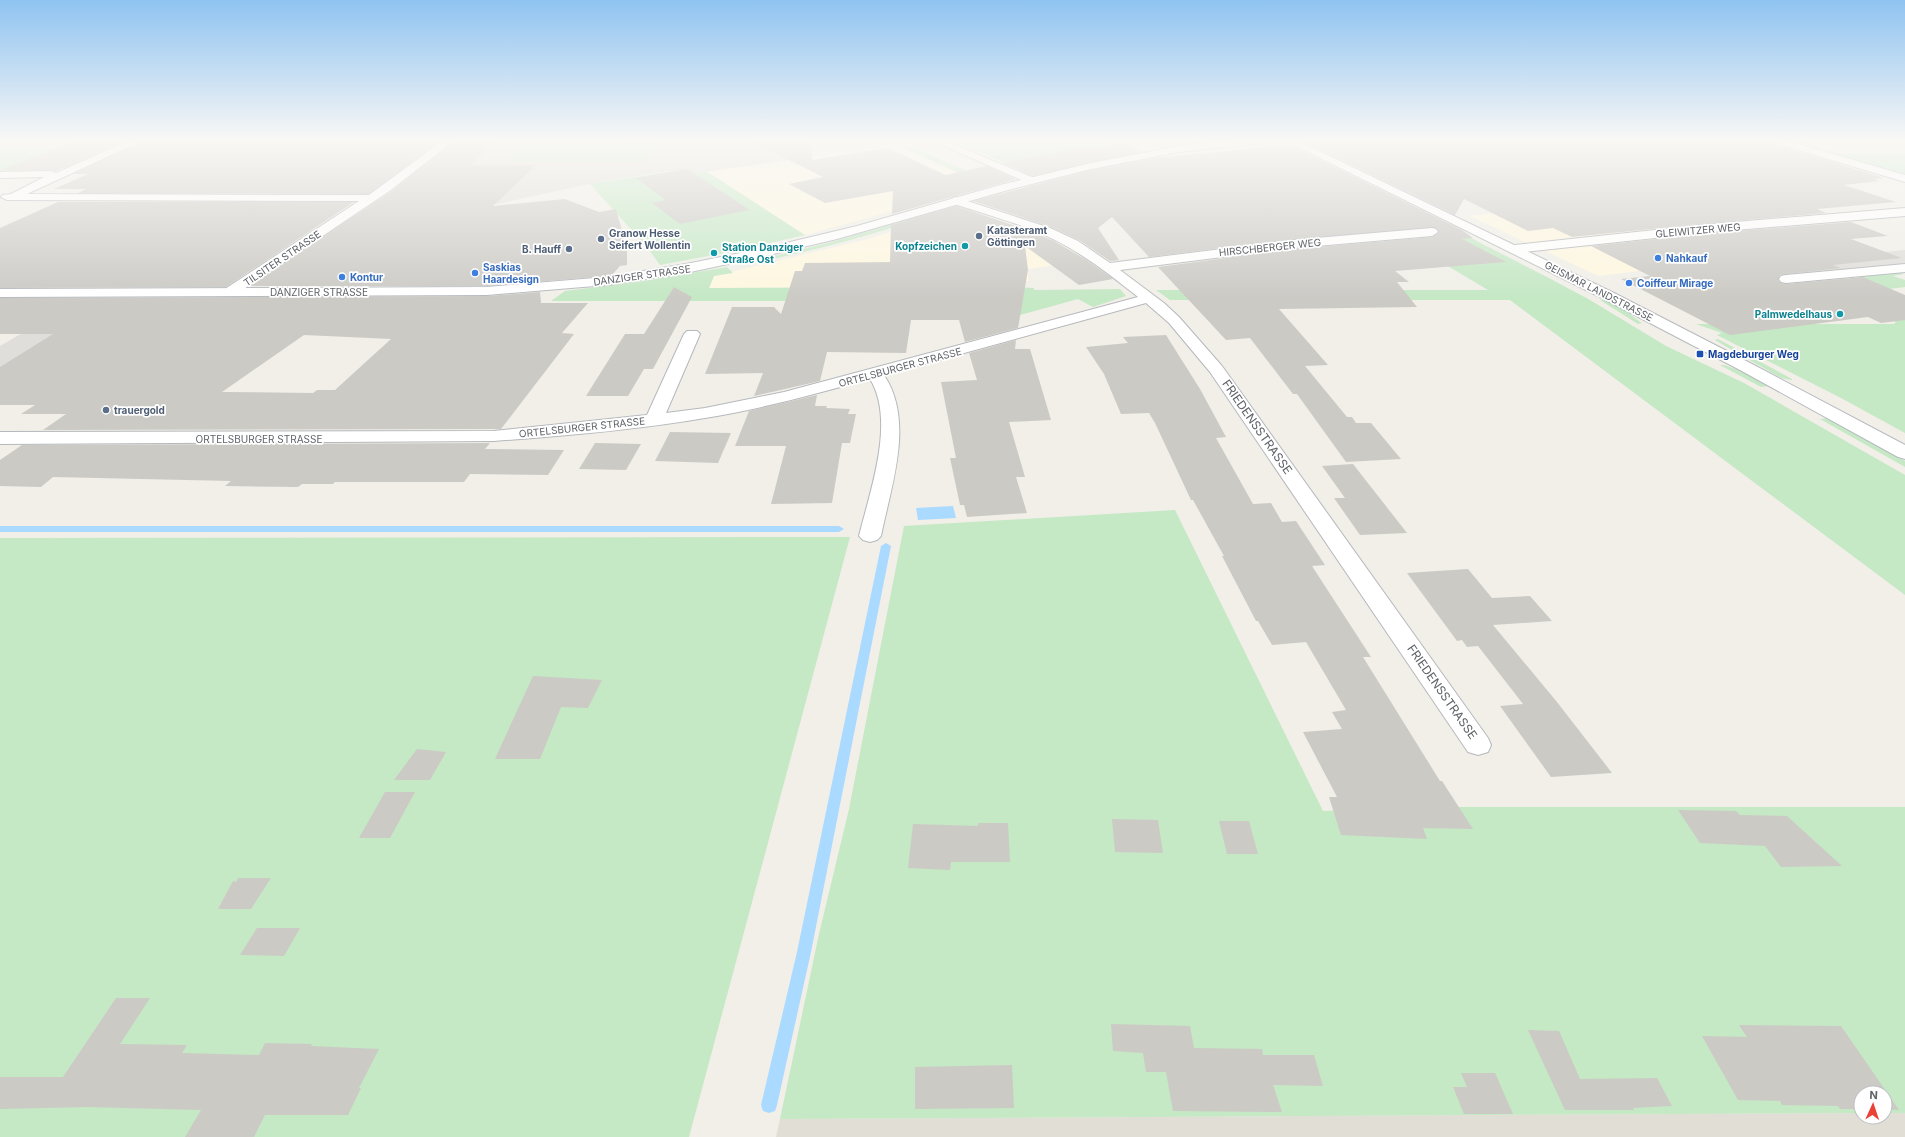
<svg xmlns="http://www.w3.org/2000/svg" width="1905" height="1137" viewBox="0 0 1905 1137" font-family="Inter,sans-serif">
	<rect width="100%" height="100%" fill="#f1efe8"/>
	<g fill="#fef7e0">
		<path d="M1383 139H1427L1449 149 1607 205 1660 229 1667 237 1719 261 1599 276 1594 274 1470 216 1544 207Z"/>
		<path d="M907 143 985 179 946 196 805 235 706 171Z"/>
		<path d="M963 210 1083 261 1028 269 1029 281 919 287 709 288 714 276 868 239Z"/>
	</g>
	<g fill="#e0deda">
		<path d="M1905 250V265L1790 276 1762 264Z"/>
		<path d="M55 314H105L0 379V346Z"/>
	</g>
	<g fill="#e1ded6">
		<path d="M463 139H850L777 143 795 159 697 173 687 169 655 173 590 184 473 209 449 151Z"/>
		<path d="M1861 1113V1117H1885V1113H1905V1137H776L780 1119Z"/>
	</g>
	<g fill="#c5e8c5">
		<path d="M604 139H656L657 143H659L645 162H506L527 144 651 143 602 140Z"/>
		<path d="M948 139H1120L1100 142 1123 153 1022 170Z"/>
		<path d="M911 146 985 179 970 178 905 149 906 146Z"/>
		<path d="M0 148H88L70 155 93 156 68 167 39 172H0Z"/>
		<path d="M1832 153H1905V174Z"/>
		<path d="M687 169 697 173 706 171 805 235 735 251 660 265 647 247 590 184Z"/>
		<path d="M939 211C878 235 814 250 750 264L753 261 828 243Z"/>
		<path d="M1450 234 1469 237 1547 277 1590 300 1666 346 1744 383 1905 475V595L1510 300H1170L1156 290H1488L1446 265 1429 243 1420 237Z"/>
		<path d="M727 267 733 273 714 276 709 288 1012 287 1034 288V290L1120 289 1126 296 1093 307 1078 299 1020 315 1018 301H551L565 291 644 281Z"/>
		<path d="M1895 271 1904 274 1893 276 1905 280V287L1889 289 1851 274Z"/>
		<path d="M1835 296 1905 309V433L1841 398 1717 335 1722 333 1696 324H1894L1896 322Z"/>
		<path d="M1600 300C1614 299 1631 316 1642 323L1638 324Z"/>
		<path d="M1718 339 1792 379V380L1781 378 1715 340Z"/>
		<path d="M1720 365H1724L1747 373 1769 386 1761 387Z"/>
		<path d="M1828 418 1905 461V467L1820 419Z"/>
		<path d="M1175 510 1323 811 1422 807H1905V1113H1885V1093H1861V1113L780 1119 819 934 849 809 904 526Z"/>
		<path d="M850 537 689 1137H0V538Z"/>
	</g>
	<path fill="#aadaff" d="M953 506 956 518 918 520 916 508Z"/>
	<g fill="none" stroke-linecap="round" stroke-linejoin="round">
		<g fill="#aadaff" fill-rule="evenodd">
			<path d="M0 526H839L844 529 839 532H0Z"/>
			<path d="M886 543 891 546 811 952 777 1105 775 1111 769 1113 763 1111 761 1105 797 952 881 546Z"/>
		</g>
	</g>
	<g fill="#cccac5" fill-rule="evenodd">
		<path d="M80 139H130L56 171 51 170H0Z"/>
		<path d="M147 139H443L369 194 78 193 86 189H54L88 174H73Z"/>
		<path d="M457 139H497L470 165H536L493 206 565 199 599 212 616 209 627 249V265L620 266 612 275 607 276 487 286H250L392 191Z"/>
		<path d="M747 139H812V160L888 148 945 175 987 166 1016 179 892 214 893 191 825 203 789 184 823 177Z"/>
		<path d="M1350 139H1766L1768 142 1884 178 1874 179 1879 181 1844 185 1896 202 1817 209 1826 213 1711 223 1572 237 1553 228 1528 231 1464 199 1455 215 1306 143Z"/>
		<path d="M1786 139H1814L1812 146Z"/>
		<path d="M1122 143 1142 152 1032 176 1003 163 1085 146 1089 148Z"/>
		<path d="M1290 145 1462 230 1473 238 1462 239 1506 262 1395 271 1409 282H1397L1417 307 1279 309 1328 365 1305 366 1347 417H1352L1356 423H1371L1401 459 1346 462 1297 394H1293L1250 338 1226 340 1158 267 1293 249 1432 237 1439 232 1436 228 1293 239 1149 257 1112 217 1098 228 1119 260 1110 261 1079 240 1051 227 973 201 1091 170 1156 158Z"/>
		<path d="M687 169 750 210 680 224 652 203 666 200 636 178Z"/>
		<path d="M58 202H354L226 287 0 288V228Z"/>
		<path d="M956 206 1025 229 1054 241 1085 259 1113 279 1079 285 1025 246 1028 270 1018 328 965 342 959 320H911L906 353 827 352 820 381 754 396 763 373 705 374 732 307H774L781 314 795 271H802L805 263 890 262 891 225Z"/>
		<path d="M1851 222 1888 236 1851 239 1902 258 1833 265 1841 268 1786 274 1780 275 1778 280 1781 283 1786 284 1863 277 1905 295V320L1881 323 1868 317 1730 335 1621 279 1650 276 1591 246 1711 233Z"/>
		<path d="M674 287 692 297 653 369H644L628 396H586L625 334H644Z"/>
		<path d="M540 292 541 303H588L562 333 574 334 501 429 43 430 66 414H21L35 405H0V367L53 334H0V298L487 296ZM304 335 391 339 335 390H317L313 393 222 392Z"/>
		<path d="M1166 335 1200 389 1226 437 1216 438 1253 504 1271 503 1282 522 1296 521 1325 565 1312 566 1371 657H1363L1440 781H1442L1473 829 1423 828 1427 839 1341 835 1329 797H1337L1303 732 1342 729 1332 712 1346 710 1306 642 1272 645 1258 621H1256L1222 556H1224L1193 500H1191L1155 423 1149 413 1121 414 1104 374 1086 347 1128 343 1123 337Z"/>
		<path d="M1016 340 1015 349H1030L1051 420 1009 422 1025 477H1016L1027 513 967 517 964 505H960L950 458H956L941 382 977 380 969 353Z"/>
		<path d="M817 395 815 406H827L826 408 850 409 848 414H856L850 443H842L832 503 771 504 786 446H735L749 411Z"/>
		<path d="M670 432 731 433 718 463 655 461Z"/>
		<path d="M490 443 485 449 564 450 548 475 470 474 464 482H335L333 484H302L298 487 225 486 231 481 53 477 41 487 0 486V460L22 445Z"/>
		<path d="M595 443 641 444 626 470 579 469Z"/>
		<path d="M1353 464 1407 533 1360 535 1334 498H1345L1322 466Z"/>
		<path d="M1468 569 1492 598 1530 596 1552 621 1493 625 1557 702 1612 773 1551 777 1500 706 1523 704 1478 646 1467 647 1462 640 1457 641 1407 573Z"/>
		<path d="M533 676 602 680 588 708 561 707 540 759H495Z"/>
		<path d="M417 749 446 752 430 780H394Z"/>
		<path d="M385 792H415L390 838H359Z"/>
		<path d="M1678 810 1736 811 1740 815 1787 816 1842 866 1781 867 1765 846 1700 843Z"/>
		<path d="M1112 819 1158 820 1163 853 1115 852Z"/>
		<path d="M1219 821H1249L1258 854H1227Z"/>
		<path d="M978 823H1008L1010 862H951L950 870 908 868 913 824 978 826Z"/>
		<path d="M238 878H271L251 909H218L233 881 236 882Z"/>
		<path d="M257 928H300L284 956 240 955Z"/>
		<path d="M116 998H150L120 1044 187 1045 182 1053 259 1055 265 1043 312 1044 311 1046 379 1049 359 1088H361L348 1115H265L254 1137H185L201 1110 88 1107 0 1109V1077H63Z"/>
		<path d="M1111 1024 1190 1026 1194 1048 1262 1049 1263 1055H1314L1323 1086 1273 1085 1282 1112 1173 1111 1166 1072H1146L1143 1053 1113 1051Z"/>
		<path d="M1739 1025 1841 1026 1899 1110 1885 1109V1093H1861V1109H1840L1838 1106 1782 1105 1780 1101 1738 1100 1702 1036 1747 1037Z"/>
		<path d="M1528 1030 1559 1031 1580 1079 1657 1078 1672 1106 1633 1108 1634 1110H1565Z"/>
		<path d="M1012 1065 1014 1108 915 1109V1067Z"/>
		<path d="M1461 1073H1495L1513 1114H1464L1453 1087H1467Z"/>
	</g>
	<g fill="none" stroke-linecap="round" stroke-linejoin="round">
		<g stroke="#b5b8bc" stroke-width="2">
			<g id="street">
				<path d="M133 139H146L27 194 369 195 445 139H456L391 190 235 295H225L223 292 225 289 359 201 7 200 1 197 3 195 11 194 44 177 0 178V172L51 171 56 173Z"/>
				<path d="M928 139H941L1034 178 1036 180 1034 182H1026Z"/>
				<path d="M1767 139H1782L1905 175V182L1768 141Z"/>
				<path d="M955 197 1050 228 1078 241 1110 263 1293 240 1432 228 1436 229 1438 232 1432 236 1293 248 1120 270 1164 303 1179 317 1222 366 1488 738 1491 745 1488 752 1478 755 1468 752 1210 372 1169 323 1146 303 884 375C915 421 891 486 881 536L877 540 870 542 863 540 859 536C870 491 896 421 870 379 815 394 761 409 705 418 635 430 564 436 494 441L0 444V432L494 431 647 415 684 334 687 331H697L700 334 666 413 705 408 784 392 1138 297C1115 279 1093 261 1068 247 1032 226 990 216 951 203L949 201 951 199Z"/>
				<path d="M1905 208V216L1711 232 1515 253 1508 249 1515 245 1711 224Z"/>
				<path d="M1905 264V272L1786 283 1781 282 1779 279 1781 276 1786 275Z"/>
			</g>
		</g>
		<g stroke="#b6babf" stroke-width="2">
			<g id="secondary">
				<path d="M1238 139H1274L1269 142 1179 152 1091 169 1008 190 837 239 765 256 686 273 607 285 487 295 0 297V289L487 287 607 277 686 264 765 248 857 226 1000 185 1091 163 1179 146Z"/>
				<path d="M1282 139H1294L1614 293 1752 364 1905 445V459L1898 457 1740 370 1604 299Z"/>
			</g>
		</g>
		<use href="#street" fill="#fff" fill-rule="evenodd"/>
		<use href="#secondary" fill="#fff" fill-rule="evenodd"/>
	</g>
	<linearGradient id="sky" x2="0" y2="1"><stop stop-color="#8fc3f1"/><stop offset="0.47" stop-color="#f9f8f5"/><stop offset="1" stop-color="#f9f8f5" stop-opacity="0"/></linearGradient>
	<rect width="1905" height="298" fill="url(#sky)"/>
	<g fill="#5c6f8a" stroke="#fff" stroke-width="1.5">
		<circle cx="979" cy="236" r="4"/>
		<circle cx="601" cy="239" r="4"/>
		<circle cx="569" cy="249" r="4"/>
		<circle cx="106" cy="410" r="4"/>
	</g>
	<g fill="#0f9aa8" stroke="#fff" stroke-width="1.5">
		<circle cx="965" cy="246" r="4"/>
		<circle cx="714" cy="253" r="4"/>
		<circle cx="1840" cy="314" r="4"/>
	</g>
	<g fill="#3f7fe0" stroke="#fff" stroke-width="1.5">
		<circle cx="1658" cy="258" r="4"/>
		<circle cx="475" cy="273" r="4"/>
		<circle cx="342" cy="277" r="4"/>
		<circle cx="1629" cy="283" r="4"/>
	</g>
	<rect fill="#1a4fb4" stroke="#fff" stroke-width="1.5" x="1696" y="350" width="8" height="8" rx="2"/>
	<g text-anchor="middle" stroke-width="3.5" stroke-linejoin="round" paint-order="stroke">
		<g font-size="10" font-weight="bold" fill="#4e5e75" stroke="#fff" text-anchor="start">
			<text x="987" y="234">Katasteramt<tspan x="987" dy="12">Göttingen</tspan></text>
			<text x="609" y="237">Granow Hesse<tspan x="609" dy="12">Seifert Wollentin</tspan></text>
			<text x="561" y="253" text-anchor="end">B. Hauff</text>
			<text x="114" y="414">trauergold</text>
		</g>
		<g font-size="10" fill="#5f6368" stroke="#fff">
			<text transform="translate(1698 230) rotate(-5)" y="4">GLEIWITZER WEG</text>
			<text transform="translate(1270 247) rotate(-6)" y="4">HIRSCHBERGER WEG</text>
			<text transform="translate(282 258) rotate(-34)" y="4">TILSITER STRASSE</text>
			<text transform="translate(642 275) rotate(-8)" y="4">DANZIGER STRASSE</text>
			<text transform="translate(1599 291) rotate(27)" y="4">GEISMAR LANDSTRASSE</text>
			<text x="319" y="296">DANZIGER STRASSE</text>
			<text transform="translate(900 367) rotate(-15)" y="4">ORTELSBURGER STRASSE</text>
			<text transform="translate(582 427) rotate(-6)" y="4">ORTELSBURGER STRASSE</text>
			<text x="259" y="443">ORTELSBURGER STRASSE</text>
		</g>
		<g font-size="10" font-weight="bold" fill="#0d838f" stroke="#fff" text-anchor="end">
			<text x="957" y="250">Kopfzeichen</text>
			<text x="722" y="251" text-anchor="start">Station Danziger<tspan x="722" dy="12">Straße Ost</tspan></text>
			<text x="1832" y="318">Palmwedelhaus</text>
		</g>
		<g font-size="10" font-weight="bold" fill="#366cbe" stroke="#fff" text-anchor="start">
			<text x="1666" y="262">Nahkauf</text>
			<text x="483" y="271">Saskias<tspan x="483" dy="12">Haardesign</tspan></text>
			<text x="350" y="281">Kontur</text>
			<text x="1637" y="287">Coiffeur Mirage</text>
		</g>
		<g font-size="10" font-weight="bold" fill="#164399" stroke="#fff" text-anchor="start">
			<text x="1708" y="358">Magdeburger Weg</text>
		</g>
		<g font-size="12" fill="#5f6368" stroke="#fff">
			<text transform="translate(1257 427) rotate(55)" y="4">FRIEDENSSTRASSE</text>
			<text transform="translate(1442 692) rotate(55)" y="4">FRIEDENSSTRASSE</text>
		</g>
	</g>
	<g transform="translate(1873 1105) rotate(3)"><circle r="19" fill="#ffffff" stroke="#bfc1c3"/>
	<path d="M0-3L7 15L0 10L-7 15Z" fill="#ea4335"/>
	<text y="-6" font-size="11" font-weight="bold" text-anchor="middle" fill="#5f6368">N</text>
	</g>
</svg>
